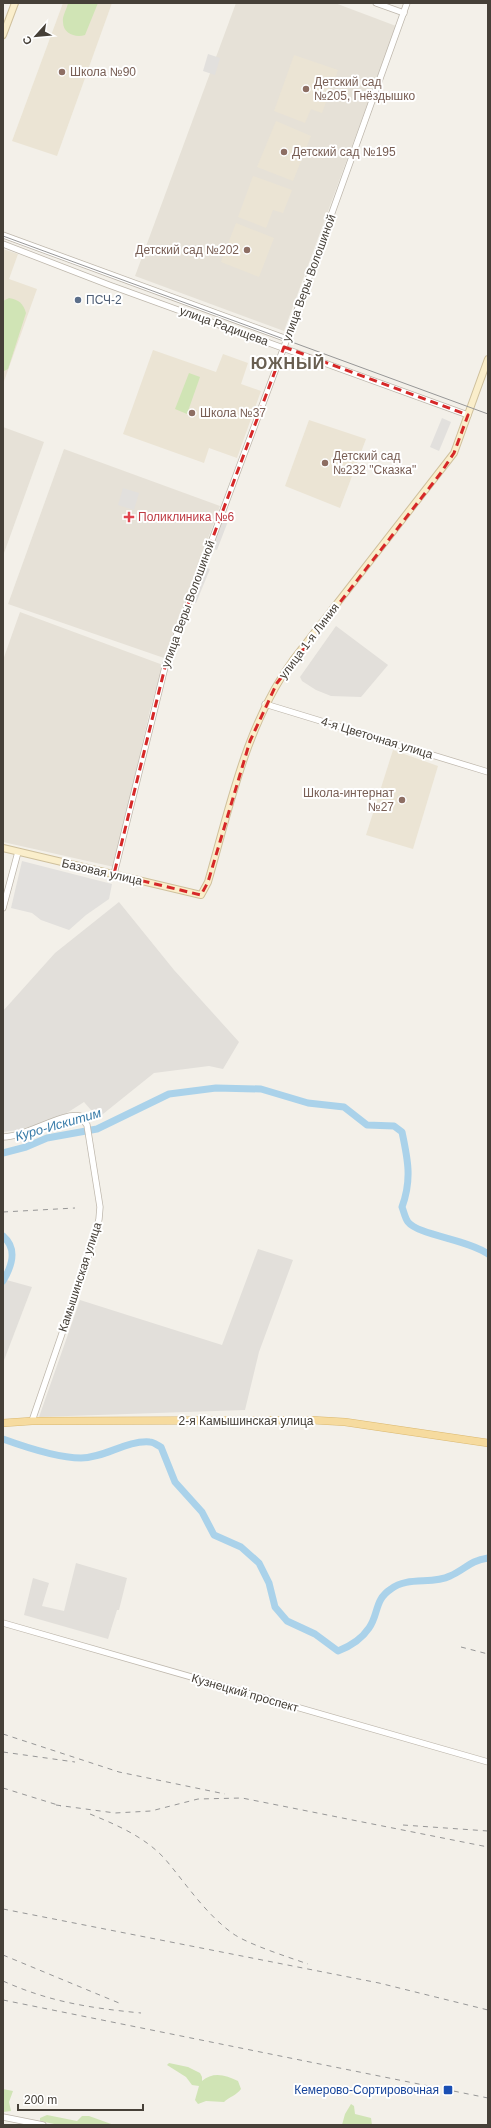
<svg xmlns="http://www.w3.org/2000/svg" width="491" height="2128" viewBox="0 0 491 2128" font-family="Arial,sans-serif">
	<rect width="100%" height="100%" fill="#f3f0e9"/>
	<g fill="#e6e1d7">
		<path d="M236 3H335L396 26 284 331 135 276Z"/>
		<path d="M3 427 44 442 3 556Z"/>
		<path d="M64 449 220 506 164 658 8 604Z"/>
		<path d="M20 612 163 665 150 710 114 867 3 842V660Z"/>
	</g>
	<g fill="#e2dfda">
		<path d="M336 626 388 665 361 697 331 696 316 690 302 681 300 677Z"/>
		<path d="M119 902 174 970 239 1042 223 1069 209 1066 154 1073 98 1118 84 1102 59 1118 18 1130 3 1132V1011L55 953Z"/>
		<path d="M258 1249 293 1260 259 1352 245 1410 39 1417 80 1300 222 1345Z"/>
		<path d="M3 1279 32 1287 3 1363Z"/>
		<path d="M76 1563 127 1578 119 1610H117L108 1639 24 1615 33 1578 49 1583 42 1606 64 1611Z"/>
	</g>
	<g fill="#ebe4d4">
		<path d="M63 3H112L57 156 12 141Z"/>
		<path d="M294 55 338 70 322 113 311 109 305 123 274 111Z"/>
		<path d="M276 121 311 136 293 181 257 167Z"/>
		<path d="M253 176 292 190 283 213 273 210 266 228 238 217Z"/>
		<path d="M236 223 274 238 259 277 221 262Z"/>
		<path d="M3 249 18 254 9 279 37 289 3 384Z"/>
		<path d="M153 350 216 372 223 354 248 363 241 384 261 391 237 458 209 448 204 463 123 434Z"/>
		<path d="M309 420 366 439 340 508 285 486Z"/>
		<path d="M393 750 438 766 413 849 366 835Z"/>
	</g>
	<g fill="#d0e4b5">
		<path d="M68 3H98L85 35C76 38 63 34 63 22 62 16 67 9 68 3Z"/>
		<path d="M9 298C19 300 23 303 26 313L8 369 4 371 3 301Z"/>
		<path d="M189 373 200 377 187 414 175 409Z"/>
		<path d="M169 2063 188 2067 200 2073 202 2077V2081C213 2071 226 2075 238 2081L241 2089C237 2095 229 2097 224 2102L206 2101 198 2104 195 2100 199 2086 192 2085 186 2077 167 2065Z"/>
		<path d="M3 2089 13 2091 9 2102 11 2111 3 2112Z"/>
		<path d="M351 2104 354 2106 355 2114 371 2118 372 2125H342L345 2114Z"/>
		<path d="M47 2115 77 2121 82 2116H89L114 2125H59L40 2121V2118Z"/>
	</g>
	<g fill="#e2e0dd">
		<path d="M208 54 220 58 215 75 203 71Z"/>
		<path d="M442 418 451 422 439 451 430 447Z"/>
		<path d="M123 488 139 493 134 510 118 505Z"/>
		<path d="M225 514 230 516 217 550 211 548Z"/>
		<path d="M204 567 210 569 196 603 191 601Z"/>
		<path d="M22 861 112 884 109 899 86 915 69 930 41 920 32 913 11 908Z"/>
	</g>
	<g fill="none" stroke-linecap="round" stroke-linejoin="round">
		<g stroke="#aad2ea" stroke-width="7">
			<path d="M3 1153 26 1147 47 1138 97 1129 169 1094 216 1088 261 1089 308 1103 344 1107 367 1125 394 1126 402 1132C408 1160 412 1180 402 1207 404 1212 405 1218 408 1222 418 1235 469 1240 488 1254"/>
			<path d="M3 1236C18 1249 12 1266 3 1281"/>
			<path d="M3 1439C25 1447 57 1458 81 1458 105 1458 126 1440 150 1442 154 1442 158 1446 161 1447L175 1482 202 1512 214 1535 241 1547 259 1563 269 1583 275 1607 287 1621 315 1634 338 1651C351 1646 361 1640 369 1628 379 1614 374 1600 391 1589 408 1576 432 1585 450 1576 466 1569 469 1561 488 1558"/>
		</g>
		<g stroke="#beb7ac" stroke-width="7">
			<g id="tertiary">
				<path d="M376 3 404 13"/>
				<path d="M3 235 287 339"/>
				<path d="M3 244 109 285 468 415"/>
				<path d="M265 704 488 772"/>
				<path d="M114 874 166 663 284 347 407 3"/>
				<path d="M3 908 18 852"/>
				<path d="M3 1137C26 1137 62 1112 80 1116L87 1125 100 1207 99 1219 94 1240 32 1421"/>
				<path d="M3 1623 488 1762"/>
				<path d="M3 2117 43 2125"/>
			</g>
		</g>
		<g stroke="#cfc09c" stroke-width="8">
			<g id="secondary">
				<path d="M3 35 15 3"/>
				<path d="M3 848 201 895 208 882C230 806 246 725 293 660L454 453 488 359"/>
			</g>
		</g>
		<g stroke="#dab870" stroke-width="8">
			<path id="primary" d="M3 1423 32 1421 311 1420 345 1422 488 1443"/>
		</g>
		<use href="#tertiary" stroke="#fff" stroke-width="5.5"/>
		<use href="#secondary" stroke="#faeecb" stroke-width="6"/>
		<use href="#primary" stroke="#f6db9f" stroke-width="7"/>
		<path stroke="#979797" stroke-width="1" d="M3 236 488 414"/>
		<g stroke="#979797" stroke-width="1" stroke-dasharray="5 5" stroke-linecap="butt">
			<path d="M3 1212 75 1208"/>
			<path d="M461 1647 488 1654"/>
			<path d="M3 1734 119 1772 225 1794"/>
			<path d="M3 1752 75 1762"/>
			<path d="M3 1788 61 1806"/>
			<path d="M56 1805 115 1813 151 1811 198 1799 242 1798 488 1847"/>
			<path d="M90 1814C117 1825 145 1837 165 1859 187 1885 204 1912 232 1933 247 1944 288 1957 308 1964"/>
			<path d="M403 1825 488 1831"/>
			<path d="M3 1909 379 1983 488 2010"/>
			<path d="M3 1955 119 2003"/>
			<path d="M3 1981C50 2002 90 2008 141 2013"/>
			<path d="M3 2000 488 2098"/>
		</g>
	</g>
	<path fill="none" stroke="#d62828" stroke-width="3" stroke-dasharray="8 5" stroke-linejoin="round" d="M284 347 468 415 454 453 440 474 277 683 250 741 208 882 201 895 114 874 166 663Z"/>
	<g fill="#8d6e63" stroke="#fff" stroke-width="1.5">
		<circle cx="62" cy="72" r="4"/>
		<circle cx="306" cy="89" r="4"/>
		<circle cx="284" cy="152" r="4"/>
		<circle cx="247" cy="250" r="4"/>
		<circle cx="192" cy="413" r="4"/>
		<circle cx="325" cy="463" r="4"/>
		<circle cx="402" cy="800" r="4"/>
	</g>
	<circle fill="#5c6f8a" stroke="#fff" stroke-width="1.5" cx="78" cy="300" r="4"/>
	<path fill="#e0444e" stroke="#fff" stroke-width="1.5" d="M127 511h4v4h4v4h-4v4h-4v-4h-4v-4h4z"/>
	<rect fill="#1a4fb4" stroke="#fff" stroke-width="1.5" x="443" y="2085" width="10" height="10" rx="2"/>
	<g text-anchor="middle" stroke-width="4" stroke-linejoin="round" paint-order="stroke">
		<g font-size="12" fill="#785e54" stroke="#fff" text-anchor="start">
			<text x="70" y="76">Школа №90</text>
			<text x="314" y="86">Детский сад<tspan x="314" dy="14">№205, Гнёздышко</tspan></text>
			<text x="292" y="156">Детский сад №195</text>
			<text x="239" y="254" text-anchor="end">Детский сад №202</text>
			<text x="200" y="417">Школа №37</text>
			<text x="333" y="460">Детский сад<tspan x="333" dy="14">№232 "Сказка"</tspan></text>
			<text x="394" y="797" text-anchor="end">Школа-интернат<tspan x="394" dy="14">№27</tspan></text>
		</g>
		<g font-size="12" fill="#464038" stroke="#fff">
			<text transform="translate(309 278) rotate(-70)" y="4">улица Веры Волошиной</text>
			<text transform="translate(224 326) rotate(20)" y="4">улица Радищева</text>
			<text transform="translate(188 604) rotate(-70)" y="4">улица Веры Волошиной</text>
			<text transform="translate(309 641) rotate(-53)" y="4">улица 1-я Линия</text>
			<text transform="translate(377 738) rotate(17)" y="4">4-я Цветочная улица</text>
			<text transform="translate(102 872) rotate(13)" y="4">Базовая улица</text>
			<text transform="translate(80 1277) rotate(-72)" y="4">Камышинская улица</text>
			<text x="246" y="1425">2-я Камышинская улица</text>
			<text transform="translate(245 1693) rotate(16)" y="4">Кузнецкий проспект</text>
		</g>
		<g font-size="12" fill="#4e5e75" stroke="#fff" text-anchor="start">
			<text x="86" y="304">ПСЧ-2</text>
		</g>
		<g font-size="12" fill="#be3a42" stroke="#fff" text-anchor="start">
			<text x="138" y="521">Поликлиника №6</text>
		</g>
		<g font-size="12" fill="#164399" stroke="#fff" text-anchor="end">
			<text x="439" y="2094">Кемерово-Сортировочная</text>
		</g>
		<g font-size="13" font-style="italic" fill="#397ca9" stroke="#fff">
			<text transform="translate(58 1124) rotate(-16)" y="5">Куро-Искитим</text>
		</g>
		<g font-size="16" font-weight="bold" letter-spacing="1" fill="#685e50" stroke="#fff">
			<text x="288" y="369">ЮЖНЫЙ</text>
		</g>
	</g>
	<rect width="491" height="2128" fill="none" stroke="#464038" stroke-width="8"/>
	<g transform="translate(36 36) rotate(243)" stroke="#ffffff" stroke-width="3" paint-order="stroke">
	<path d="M0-3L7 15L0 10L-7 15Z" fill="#464038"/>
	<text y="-6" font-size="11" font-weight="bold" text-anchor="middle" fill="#464038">С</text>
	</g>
	<path d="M18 2104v6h125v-6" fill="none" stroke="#464038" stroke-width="2"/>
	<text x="24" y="2104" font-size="12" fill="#464038" stroke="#ffffff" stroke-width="3" paint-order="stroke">200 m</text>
</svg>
